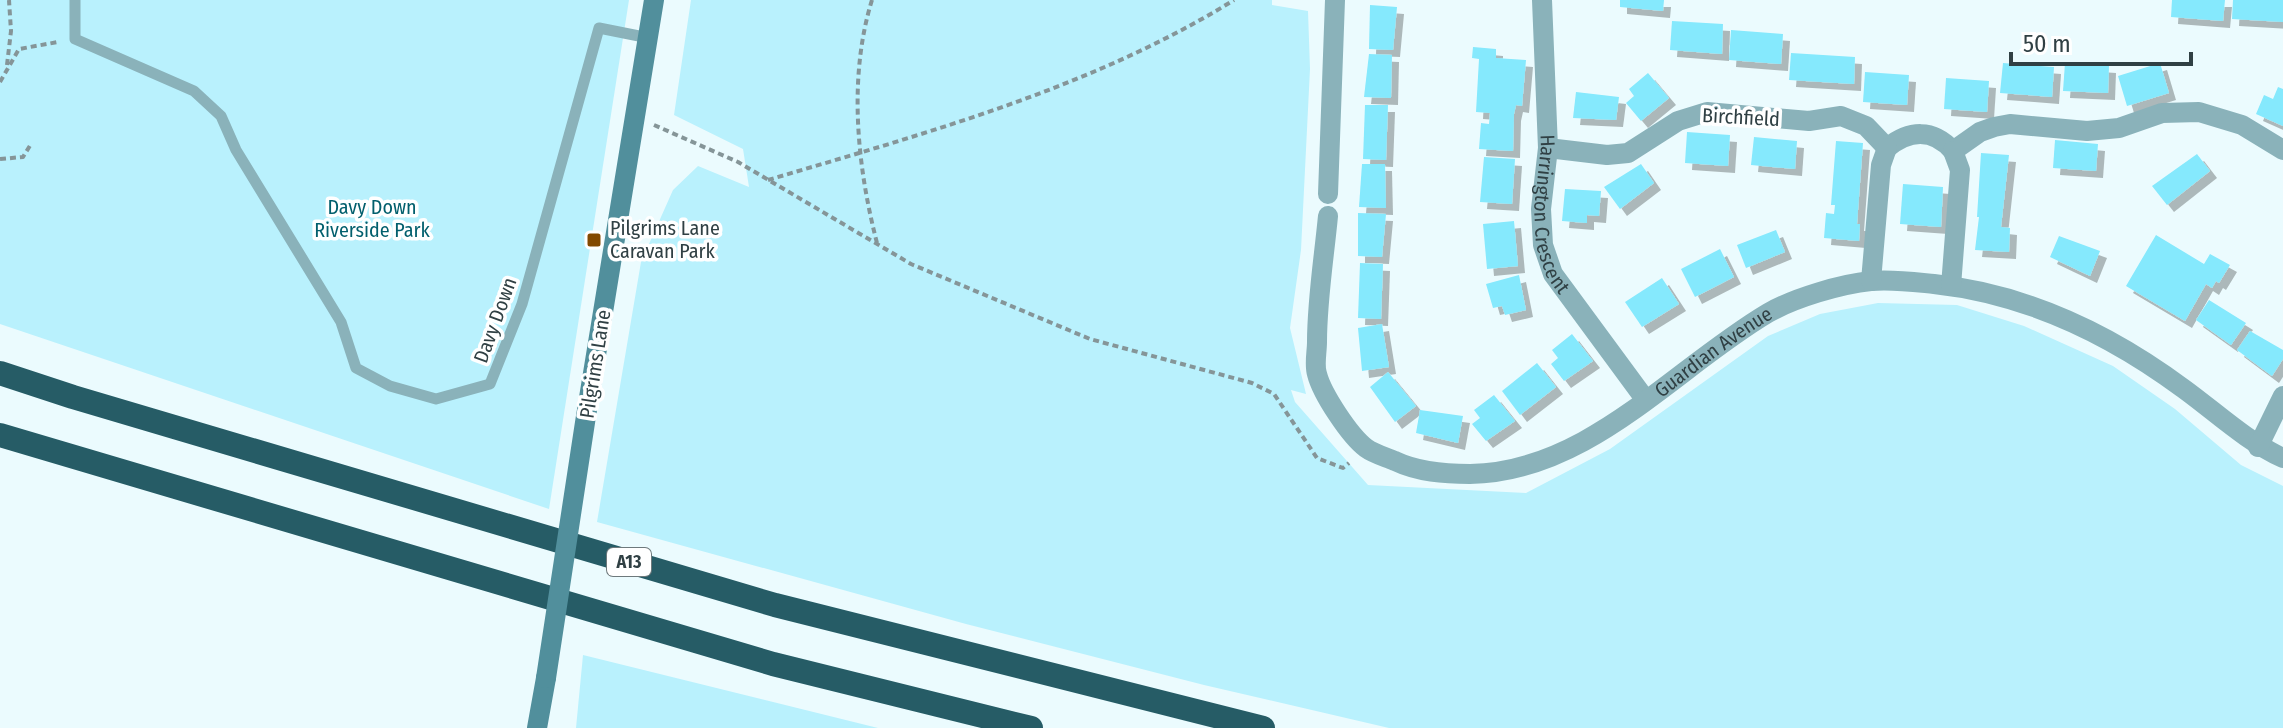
<svg xmlns="http://www.w3.org/2000/svg" width="2283" height="728" viewBox="0 0 2283 728" font-family="'Fira Sans Condensed',sans-serif">
	<defs>
		<filter id="shadow"><feDropShadow dx="7" dy="7" stdDeviation="0" flood-color="#0004"/></filter>
	</defs>
	<rect width="100%" height="100%" fill="#ebfbfe"/>
	<g fill="#b9f1fd">
		<path d="M0 0H629L549 509 0 324Z"/>
		<path d="M691 0H1272V5L1308 11 1310 69 1301 250 1290 328 1306 394 1291 390 1295 402 1368 485 1526 493 1610 449 1768 336 1820 314 1878 303 1957 305 2024 326 2113 366 2175 409 2241 465 2283 486V728H1389L1204 685 966 624 597 522 641 262 673 190 698 166 749 187 743 149 674 115Z"/>
		<path d="M583 655 878 728H576Z"/>
	</g>
	<g fill="#85e9fd" filter="url(#shadow)">
		<path d="M1620 0H1664L1663 11 1620 7Z"/>
		<path d="M2172 0H2225L2223 21 2171 17Z"/>
		<path d="M2233 0H2283V22L2232 19Z"/>
		<path d="M1370 5 1397 7 1393 50 1369 49Z"/>
		<path d="M1672 21 1723 24 1722 54 1670 50Z"/>
		<path d="M1731 30 1783 34 1781 64 1729 60Z"/>
		<path d="M1473 47 1496 49V58L1526 60 1522 106 1516 105 1514 114 1513 151 1479 149 1481 123 1489 124 1490 113 1476 112 1479 59 1472 58Z"/>
		<path d="M1791 53 1855 57 1854 84 1789 80Z"/>
		<path d="M1369 54 1392 55 1391 98 1364 97Z"/>
		<path d="M2003 63 2054 67 2052 97 2000 93Z"/>
		<path d="M2065 63 2109 66 2108 93 2063 91Z"/>
		<path d="M2160 63 2169 93 2127 106 2118 76Z"/>
		<path d="M1865 72 1909 75 1907 105 1863 102Z"/>
		<path d="M1648 73 1669 98 1641 121 1626 103 1634 96 1629 89Z"/>
		<path d="M1946 78 1989 81 1987 112 1944 109Z"/>
		<path d="M2278 87 2283 89V126L2256 114 2264 95 2273 99Z"/>
		<path d="M1576 92 1619 97 1616 120 1573 118Z"/>
		<path d="M1365 105H1388L1386 160 1363 159Z"/>
		<path d="M1687 132 1730 135 1728 166 1685 163Z"/>
		<path d="M1754 137 1797 141 1795 169 1751 165Z"/>
		<path d="M2055 140 2098 144 2096 171 2053 168Z"/>
		<path d="M1836 141 1863 143 1857 224H1860L1859 241 1824 238 1826 213 1834 214 1835 205H1831Z"/>
		<path d="M1981 153 2009 155 2001 227 2010 228 2009 252 1975 250 1979 217H1977Z"/>
		<path d="M2197 154 2210 171 2167 205 2152 186Z"/>
		<path d="M1484 157 1515 159 1512 204 1480 202Z"/>
		<path d="M1362 164H1385L1386 208 1359 207Z"/>
		<path d="M1641 164 1654 183 1620 209 1604 187Z"/>
		<path d="M1903 184 1943 187 1941 227 1900 224Z"/>
		<path d="M1565 189 1601 191 1599 216 1587 215V223L1562 221Z"/>
		<path d="M1358 213 1386 214 1382 257 1358 256Z"/>
		<path d="M1514 221 1518 266 1487 269 1483 224Z"/>
		<path d="M1776 230 1785 252 1746 268 1737 245Z"/>
		<path d="M2156 235 2204 264 2210 254 2230 265 2219 283 2216 281 2212 288 2206 284 2185 321 2126 286Z"/>
		<path d="M2059 236 2100 251 2090 276 2050 257Z"/>
		<path d="M1720 249 1734 277 1695 297 1681 269Z"/>
		<path d="M1360 263 1383 264 1381 319 1358 318Z"/>
		<path d="M1519 275 1526 310 1505 315 1502 306 1493 308 1486 284Z"/>
		<path d="M1662 278 1679 304 1642 327 1625 302Z"/>
		<path d="M2209 300 2246 323 2231 345 2196 320Z"/>
		<path d="M1382 324 1389 367 1362 371 1358 328Z"/>
		<path d="M2250 331 2283 350V359L2272 376 2237 350Z"/>
		<path d="M1572 334 1593 361 1564 381 1551 364 1558 358 1552 350Z"/>
		<path d="M1537 363 1556 387 1520 415 1502 391Z"/>
		<path d="M1388 372 1416 406 1395 422 1370 387Z"/>
		<path d="M1494 395 1515 421 1486 441 1472 424 1480 418 1474 410Z"/>
		<path d="M1420 410 1463 416 1458 443 1416 433Z"/>
	</g>
	<g fill="none" stroke-linecap="round" stroke-linejoin="round">
		<g stroke="#859598" stroke-width="4" stroke-dasharray="6 4" stroke-linecap="butt">
			<path d="M872 0C848 77 857 166 877 243"/>
			<path d="M7 65 11 31 9 0"/>
			<path d="M0 82 19 49 58 42"/>
			<path d="M654 125 738 162 911 264 1090 339 1252 383 1274 394 1317 458 1343 468 1349 463"/>
			<path d="M0 159 23 157 31 144"/>
			<path d="M768 180C926 133 1092 88 1234 0"/>
		</g>
		<path stroke="#8ab2ba" stroke-width="11" d="M75 0V39L194 91 221 116 236 150 341 322 356 368 390 386 436 399 490 384 522 304 599 28 649 38"/>
		<g stroke="#8ab2ba" stroke-width="20">
			<path id="s1" d="M1542 0 1548 148 1541 209 1543 245 1553 274 1645 399"/>
			<path d="M1548 148 1607 155 1628 153 1678 121 1707 112 1809 121 1841 116 1866 126 1887 148C1909 130 1933 128 1953 151L1980 132 1994 127 2010 124 2087 131 2119 128 2162 113 2199 112 2242 125 2283 150"/>
			<path d="M1328 194 1335 0"/>
			<path id="s2" d="M1328 216C1324 258 1317 300 1317 342 1317 352 1314 365 1317 374 1322 394 1350 436 1366 448 1374 454 1386 457 1395 461 1418 472 1444 474 1470 474 1588 472 1672 370 1768 313 1794 298 1841 284 1871 281 1892 279 1914 282 1934 284 2027 294 2110 334 2184 389 2217 413 2246 441 2283 458"/>
			<path d="M1871 281 1881 165 1887 148"/>
			<path d="M1951 286 1960 170 1953 151"/>
			<path d="M2258 447 2283 396"/>
		</g>
		<g stroke="#518f9c" stroke-width="20">
			<path d="M586 416 654 0"/>
			<path d="M537 728 546 678"/>
		</g>
		<g stroke="#265c66" stroke-width="24">
			<path d="M0 373 73 397 775 605 1263 728"/>
			<path d="M0 435 773 664 1031 728"/>
		</g>
		<path stroke="#518f9c" stroke-width="20" d="M546 678 586 416"/>
	</g>
	<rect fill="#834900" stroke="#fff" stroke-width="3" x="586" y="232" width="16" height="16" rx="4"/>
	<g text-anchor="middle" stroke-width="7" stroke-linejoin="round" paint-order="stroke">
		<rect fill="#fff" stroke="#6e797c" stroke-width="2" x="607" y="548" width="44" height="28" rx="6"/>
		<g font-size="18" font-weight="bold" fill="#304044">
			<text x="629" y="568">A13</text>
		</g>
		<g font-size="20" fill="#304044" stroke="#fff">
			<text transform="translate(1741 117) rotate(3)" y="7">Birchfield</text>
			<text dy="7" stroke="none"><textPath href="#s1" startOffset="216">Harrington Crescent</textPath></text>
			<text transform="translate(495 320) rotate(-70)" y="7">Davy Down</text>
			<text dy="7" stroke="none"><textPath href="#s2" startOffset="634">Guardian Avenue</textPath></text>
			<text transform="translate(595 364) rotate(-81)" y="7">Pilgrims Lane</text>
		</g>
		<g font-size="20" fill="#025f6d" stroke="#fff">
			<text x="372" y="214">Davy Down<tspan x="372" dy="23">Riverside Park</tspan></text>
		</g>
		<g font-size="20" fill="#304044" stroke="#fff" text-anchor="start">
			<text x="610" y="235">Pilgrims Lane<tspan x="610" dy="23">Caravan Park</tspan></text>
		</g>
	</g>
	<path d="M2011 52v12h180v-12" fill="none" stroke="#304044" stroke-width="4"/>
	<text x="2023" y="52" font-size="24" fill="#304044" stroke="#ffffff" stroke-width="6" paint-order="stroke">50 m</text>
</svg>
